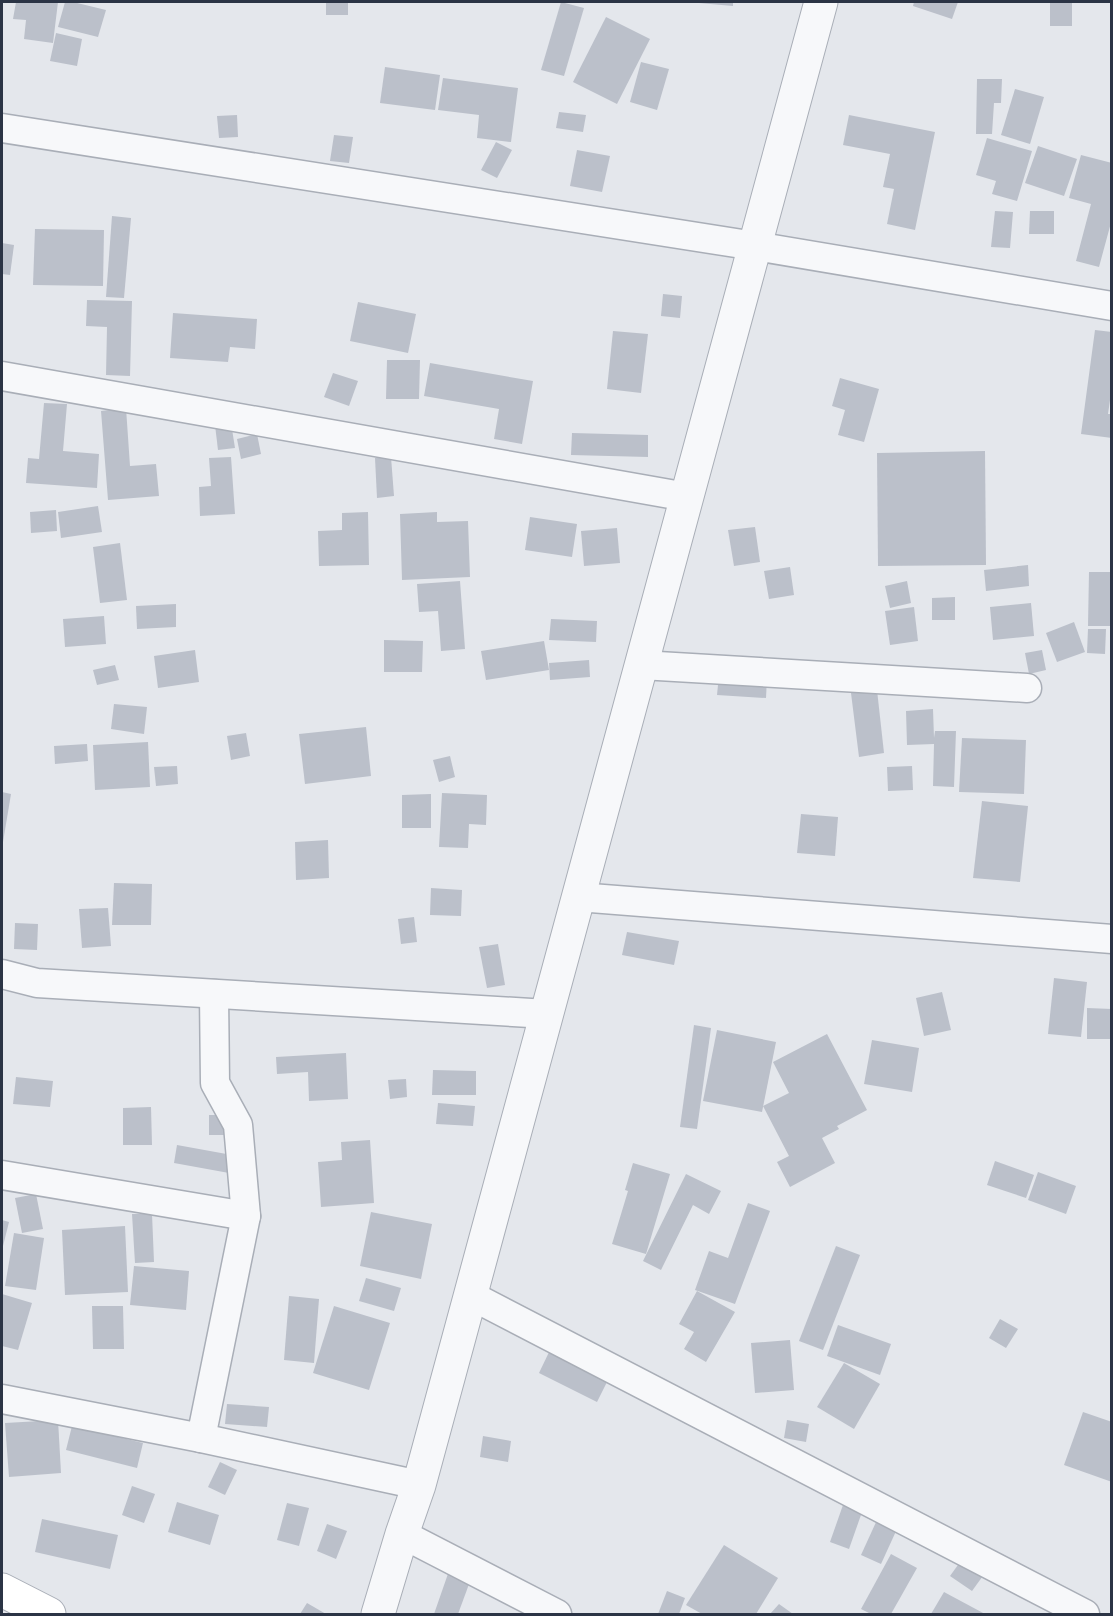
<svg xmlns="http://www.w3.org/2000/svg" width="1113" height="1616" viewBox="0 0 1113 1616" font-family="'Space Grotesk',sans-serif">
	<rect width="100%" height="100%" fill="#e4e7ec"/>
	<g fill="#bbc0ca">
		<path d="M16 2H58L53 43 24 39 26 20 13 19Z"/>
		<path d="M65 2H73L106 10 98 37 58 27Z"/>
		<rect x="326" y="2" width="22" height="13"/>
		<path d="M561 2 584 8 564 76 541 70Z"/>
		<path d="M699 2H733V6L699 3Z"/>
		<path d="M914 2H958L952 19 913 6Z"/>
		<rect x="1050" y="2" width="22" height="24"/>
		<path d="M606 17 650 39 617 104 573 82Z"/>
		<path d="M56 33 82 39 77 66 50 61Z"/>
		<path d="M641 62 669 69 657 110 630 102Z"/>
		<path d="M385 67 440 75 435 110 380 103Z"/>
		<path d="M443 78 518 88 511 142 477 138 479 115 438 110Z"/>
		<path d="M977 79H1002L1001 103H994L992 134H976Z"/>
		<path d="M1015 89 1044 97 1030 144 1001 135Z"/>
		<path d="M559 112 586 115 583 132 556 128Z"/>
		<path d="M237 115 238 137 219 138 217 116Z"/>
		<path d="M849 115 935 132 915 230 887 224 894 189 883 187 890 154 843 145Z"/>
		<path d="M334 135 353 137 349 163 330 161Z"/>
		<path d="M987 138 1032 151 1017 201 992 194 996 181 976 175Z"/>
		<path d="M496 142 512 150 497 178 481 170Z"/>
		<path d="M1038 146 1077 159 1064 196 1025 183Z"/>
		<path d="M577 150 610 156 602 192 570 186Z"/>
		<path d="M1081 155 1112 163V219L1099 267 1076 261 1091 204 1069 198Z"/>
		<path d="M995 211 1013 212 1010 248 991 247Z"/>
		<path d="M1030 211H1054V234H1029Z"/>
		<path d="M112 216 131 218 124 298 106 297Z"/>
		<path d="M35 229 104 230 103 286 33 285Z"/>
		<path d="M2 243 14 245 10 275 2 274Z"/>
		<path d="M663 294 682 296 680 318 661 316Z"/>
		<path d="M87 300 132 301 130 376 106 375 107 327 86 326Z"/>
		<path d="M358 302 416 314 408 353 350 341Z"/>
		<path d="M173 313 257 319 255 349 230 347 228 362 170 358Z"/>
		<path d="M1095 330 1112 332V386L1108 414H1112V438L1081 434Z"/>
		<path d="M613 331 648 334 641 393 607 389Z"/>
		<path d="M387 360H420L419 399H386Z"/>
		<path d="M430 363 533 381 522 444 494 439 499 409 424 396Z"/>
		<path d="M333 373 358 381 349 406 324 397Z"/>
		<path d="M840 378 879 389 864 442 838 435 845 410 832 406Z"/>
		<path d="M44 403 67 404 63 451 99 454 97 488 26 483 28 458 39 459Z"/>
		<path d="M126 408 130 466 156 464 159 496 108 500 101 411Z"/>
		<path d="M231 423 235 448 218 450 215 425Z"/>
		<path d="M572 433 648 435V457L571 455Z"/>
		<path d="M257 434 261 454 241 459 237 439Z"/>
		<path d="M985 451 986 565 878 566 877 453Z"/>
		<path d="M231 457 235 514 200 516 199 487 211 486 209 458Z"/>
		<path d="M391 457 394 496 377 498 375 458Z"/>
		<path d="M98 506 102 532 61 538 58 512Z"/>
		<path d="M56 510 57 531 31 533 30 512Z"/>
		<path d="M368 512 369 565 319 566 318 531 342 530V513Z"/>
		<path d="M437 512V522L468 521 470 577 402 580 400 514Z"/>
		<path d="M530 517 577 524 572 557 525 550Z"/>
		<path d="M755 527 760 562 734 566 728 530Z"/>
		<path d="M617 528 620 563 584 566 581 531Z"/>
		<path d="M120 543 127 600 100 603 93 547Z"/>
		<path d="M1028 565 1029 586 986 591 984 570Z"/>
		<path d="M790 567 794 595 769 599 764 571Z"/>
		<path d="M1089 572H1112V626H1088Z"/>
		<path d="M460 581 465 649 441 651 438 611 419 612 417 584Z"/>
		<path d="M907 581 911 603 890 608 885 586Z"/>
		<path d="M955 597V620H932V598Z"/>
		<path d="M1031 603 1034 636 993 640 990 607Z"/>
		<path d="M176 604V627L137 629 136 606Z"/>
		<path d="M914 607 918 641 890 645 885 611Z"/>
		<path d="M104 616 106 644 65 647 63 619Z"/>
		<path d="M551 619 597 621 596 642 549 640Z"/>
		<path d="M1074 622 1085 652 1057 662 1046 633Z"/>
		<path d="M1088 629H1106L1105 654 1087 653Z"/>
		<path d="M384 640 423 641 422 672H384Z"/>
		<path d="M544 641 549 670 486 680 481 651Z"/>
		<path d="M195 650 199 682 158 688 154 656Z"/>
		<path d="M1042 650 1046 670 1029 674 1025 653Z"/>
		<path d="M589 660 590 677 550 680 549 663Z"/>
		<path d="M115 665 119 680 97 685 93 670Z"/>
		<path d="M719 675 767 678 766 698 717 695Z"/>
		<path d="M877 690 884 753 859 757 851 693Z"/>
		<path d="M114 704 147 707 144 734 111 729Z"/>
		<path d="M933 709 934 738 935 731H956L954 787 933 786 934 744 907 745 906 711Z"/>
		<path d="M366 727 371 776 305 784 299 734Z"/>
		<path d="M246 733 250 756 231 760 227 736Z"/>
		<path d="M962 738 1026 740 1024 794 959 792Z"/>
		<path d="M148 742 150 787 95 790 93 745Z"/>
		<path d="M87 744 88 761 55 764 54 746Z"/>
		<path d="M450 756 455 777 439 782 433 760Z"/>
		<path d="M177 766 178 784 156 786 154 767Z"/>
		<path d="M912 766 913 790 888 791 887 767Z"/>
		<path d="M2 792 11 794 3 842 2 841Z"/>
		<path d="M442 793 487 795 486 825 469 824 468 848 439 847Z"/>
		<path d="M431 794V828H402V795Z"/>
		<path d="M982 801 1028 806 1020 882 973 878Z"/>
		<path d="M801 814 838 817 835 856 797 853Z"/>
		<path d="M328 840 329 878 296 880 295 842Z"/>
		<path d="M114 883 152 884 151 925H112Z"/>
		<path d="M431 888 462 890 461 916 430 915Z"/>
		<path d="M108 908 111 946 82 948 79 909Z"/>
		<path d="M414 917 417 942 401 944 398 919Z"/>
		<path d="M15 923 38 924 37 950 14 949Z"/>
		<path d="M627 932 679 941 674 965 622 955Z"/>
		<path d="M498 944 505 985 487 988 479 947Z"/>
		<path d="M1054 978 1087 982 1081 1037 1048 1034Z"/>
		<path d="M942 992 951 1030 924 1036 916 998Z"/>
		<path d="M1087 1008 1112 1009V1039H1087Z"/>
		<path d="M694 1025 711 1028 697 1129 680 1127Z"/>
		<path d="M717 1030 776 1042 762 1112 703 1101Z"/>
		<path d="M827 1034 867 1110 837 1126 839 1129 822 1138 835 1163 790 1187 777 1162 789 1156 763 1106 789 1093 773 1062Z"/>
		<path d="M872 1040 919 1048 912 1092 864 1084Z"/>
		<path d="M346 1053 348 1099 309 1101 308 1072 277 1074 276 1057Z"/>
		<path d="M433 1070 476 1071V1095H432Z"/>
		<path d="M16 1077 53 1081 50 1107 13 1104Z"/>
		<path d="M406 1079 407 1097 390 1099 388 1080Z"/>
		<path d="M438 1103 475 1106 473 1126 436 1124Z"/>
		<path d="M151 1107 152 1145H123V1108Z"/>
		<path d="M209 1115H235L234 1135H209Z"/>
		<path d="M370 1140 374 1203 321 1207 318 1162 342 1160 341 1142Z"/>
		<path d="M177 1145 232 1155 229 1173 174 1163Z"/>
		<path d="M995 1161 1034 1175 1026 1198 987 1185Z"/>
		<path d="M633 1163 670 1174 646 1254 612 1244 628 1191 625 1190Z"/>
		<path d="M1038 1172 1076 1186 1066 1214 1028 1200Z"/>
		<path d="M686 1174 721 1191 709 1214 693 1205 661 1270 643 1261Z"/>
		<path d="M36 1194 43 1229 22 1233 15 1198Z"/>
		<path d="M748 1203 770 1211 735 1304 695 1290 709 1251 728 1258Z"/>
		<path d="M371 1212 432 1224 421 1279 360 1266Z"/>
		<path d="M132 1214H152L154 1262 135 1263Z"/>
		<path d="M2 1220 9 1222 2 1250Z"/>
		<path d="M125 1226 128 1292 65 1295 62 1230Z"/>
		<path d="M14 1233 44 1238 36 1290 5 1286Z"/>
		<path d="M836 1246 860 1255 823 1350 799 1341Z"/>
		<path d="M134 1266 189 1271 186 1310 130 1305Z"/>
		<path d="M366 1278 401 1288 394 1311 359 1301Z"/>
		<path d="M697 1291 735 1312 706 1362 684 1349 694 1332 679 1324Z"/>
		<path d="M2 1294 32 1303 18 1350 2 1346Z"/>
		<path d="M289 1296 319 1299 314 1363 284 1360Z"/>
		<path d="M92 1306H123L124 1349H93Z"/>
		<path d="M334 1306 390 1323 369 1390 313 1373Z"/>
		<path d="M1000 1319 1018 1329 1006 1348 989 1338Z"/>
		<path d="M838 1325 891 1344 880 1375 827 1356Z"/>
		<path d="M790 1340 794 1390 755 1393 751 1343Z"/>
		<path d="M551 1348 610 1376 597 1402 539 1373Z"/>
		<path d="M844 1363 880 1384 854 1429 817 1407Z"/>
		<path d="M227 1404 269 1407 267 1427 225 1424Z"/>
		<path d="M1083 1412 1112 1422V1482L1064 1465Z"/>
		<path d="M58 1420 61 1473 9 1477 5 1423Z"/>
		<path d="M787 1420 809 1424 806 1442 784 1438Z"/>
		<path d="M72 1426 143 1443 137 1468 66 1450Z"/>
		<path d="M483 1436 511 1441 508 1462 480 1457Z"/>
		<path d="M220 1462 237 1470 225 1495 208 1487Z"/>
		<path d="M132 1486 155 1494 144 1523 122 1515Z"/>
		<path d="M177 1502 219 1515 210 1545 168 1532Z"/>
		<path d="M287 1503 309 1508 299 1546 277 1540Z"/>
		<path d="M843 1505 862 1512 849 1549 830 1542Z"/>
		<path d="M42 1519 118 1535 110 1569 35 1552Z"/>
		<path d="M877 1520 897 1529 881 1564 861 1555Z"/>
		<path d="M327 1524 347 1531 336 1559 317 1551Z"/>
		<path d="M724 1545 778 1578 756 1614H702L686 1605Z"/>
		<path d="M891 1554 917 1568 891 1614H871L861 1609Z"/>
		<path d="M963 1558 985 1573 972 1591 950 1576Z"/>
		<path d="M450 1568 472 1576 458 1614H434Z"/>
		<path d="M667 1591 685 1598 679 1614H658Z"/>
		<path d="M944 1592 985 1614H931Z"/>
		<path d="M307 1603 326 1614H300Z"/>
		<path d="M779 1604 793 1614H770Z"/>
	</g>
	<g fill="none" stroke-linecap="round" stroke-linejoin="round">
		<g stroke="#a9aeb7" stroke-width="31">
			<g id="minor">
				<path d="M2 128 755 246 1112 306"/>
				<path d="M2 376 687 497"/>
				<path d="M641 665 1027 688"/>
				<path d="M578 897 1112 939"/>
				<path d="M2 974 37 983 547 1014"/>
				<path d="M2 1175 246 1216"/>
				<path d="M470 1295 1085 1614"/>
				<path d="M2 1399 201 1438 419 1485"/>
				<path d="M201 1438 246 1216 238 1125 215 1083 214 994"/>
				<path d="M402 1534 557 1614"/>
			</g>
		</g>
		<g stroke="#a9aeb7" stroke-width="35">
			<path id="tertiary" d="M378 1614 402 1534 419 1485 821 2"/>
		</g>
		<g stroke="#a9aeb7" stroke-width="35">
			<path id="secondary" d="M2 1590 49 1614"/>
		</g>
		<use href="#minor" stroke="#f7f8fa" stroke-width="28"/>
		<use href="#tertiary" stroke="#f7f8fa" stroke-width="33"/>
		<use href="#secondary" stroke="#fff" stroke-width="33"/>
	</g>
	<rect width="1113" height="1616" fill="none" stroke="#2b3445" stroke-width="6"/>
</svg>
